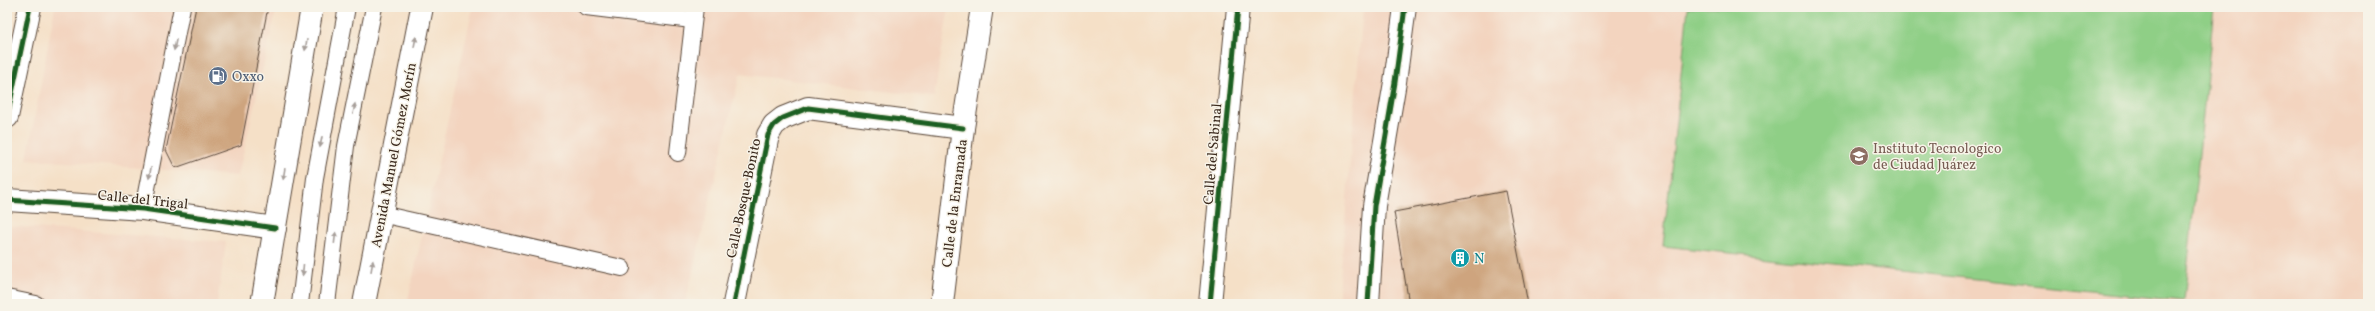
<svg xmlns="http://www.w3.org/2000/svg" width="2375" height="311" viewBox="0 0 2375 311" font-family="Vollkorn,serif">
	<rect width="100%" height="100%" fill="#f7f3e8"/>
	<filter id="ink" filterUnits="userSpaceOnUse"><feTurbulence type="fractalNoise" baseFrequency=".025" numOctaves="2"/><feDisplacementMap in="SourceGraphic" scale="8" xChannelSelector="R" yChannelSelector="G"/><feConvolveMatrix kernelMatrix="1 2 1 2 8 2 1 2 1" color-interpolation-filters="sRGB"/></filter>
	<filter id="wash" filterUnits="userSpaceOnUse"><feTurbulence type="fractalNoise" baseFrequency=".012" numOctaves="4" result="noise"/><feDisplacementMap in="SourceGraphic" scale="16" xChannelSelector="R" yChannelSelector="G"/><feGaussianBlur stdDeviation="0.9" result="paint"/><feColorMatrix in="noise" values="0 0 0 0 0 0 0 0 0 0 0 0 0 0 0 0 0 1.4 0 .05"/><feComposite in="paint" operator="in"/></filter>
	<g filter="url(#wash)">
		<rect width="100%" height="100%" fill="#f5e0c7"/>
		<g fill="#f3d4bf">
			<path d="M55 7H277L238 176 27 159Z"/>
			<path d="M473 7H949L934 97 740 74 685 304H407Z"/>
			<path d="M1363 7H2368V304H1338Z"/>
			<path d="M7 226 226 242 217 304H7Z"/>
		</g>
		<path fill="#8fcf86" stroke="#657c52" d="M1688 7H2214L2184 301 1663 246Z"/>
		<g id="blocks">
			<g fill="#cea47e">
				<path d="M196 7H268L241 145 175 168 166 150Z"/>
				<path d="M1506 191 1528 304H1409L1394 212Z"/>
			</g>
		</g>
	</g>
	<g filter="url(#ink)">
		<use href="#blocks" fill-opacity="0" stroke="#574537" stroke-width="1"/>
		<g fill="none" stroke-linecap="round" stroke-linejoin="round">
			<g stroke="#574537" stroke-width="18">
				<g id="service">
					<path d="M586 7 692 20"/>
					<path d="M678 153 695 7"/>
					<path d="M143 209 182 7"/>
					<path d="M381 214 622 268"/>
					<path d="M7 298 36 304"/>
					<path d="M300 304 315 178 347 7"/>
					<path d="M327 304 346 146 374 7"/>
				</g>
			</g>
			<g stroke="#574537" stroke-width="24">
				<g id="minor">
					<path d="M7 117 30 7"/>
					<path d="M7 200 143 209 275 228"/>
					<path d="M734 304 768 135 774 125 783 118 808 108 963 128"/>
					<path d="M942 304 963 128 982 7"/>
					<path d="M1210 304 1238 7"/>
					<path d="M1368 304 1374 206 1395 82 1405 7"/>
				</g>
			</g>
			<g stroke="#574537" stroke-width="24">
				<g id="primary">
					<path d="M262 304 312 7"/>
					<path d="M364 304 422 7"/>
				</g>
			</g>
			<use href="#service" stroke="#fff" stroke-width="16"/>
			<use href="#minor" stroke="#fff" stroke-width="22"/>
			<use href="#primary" stroke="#fff" stroke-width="22"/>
			<g stroke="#f7f3e8" stroke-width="8">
				<g id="cycleway">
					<path d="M7 117 30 7"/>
					<path d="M7 200 143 209 275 228"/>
					<path d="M734 304 768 135 774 125 783 118 808 108 963 128"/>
					<path d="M1210 304 1238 7"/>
					<path d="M1368 304 1374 206 1395 82 1405 7"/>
				</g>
			</g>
			<use href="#cycleway" stroke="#1b5e20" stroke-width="5"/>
		</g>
		<defs><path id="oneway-solid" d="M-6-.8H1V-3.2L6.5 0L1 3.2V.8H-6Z"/></defs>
		<g fill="#a79f9a">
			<use href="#oneway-solid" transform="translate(415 42) rotate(-79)"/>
			<use href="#oneway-solid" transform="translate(175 45) rotate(101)"/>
			<use href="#oneway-solid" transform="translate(306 45) rotate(100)"/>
			<use href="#oneway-solid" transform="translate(354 109) rotate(-79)"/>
			<use href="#oneway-solid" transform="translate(321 142) rotate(101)"/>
			<use href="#oneway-solid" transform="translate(150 173) rotate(101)"/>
			<use href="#oneway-solid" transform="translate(284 174) rotate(99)"/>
			<use href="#oneway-solid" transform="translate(335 238) rotate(-83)"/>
			<use href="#oneway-solid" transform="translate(372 266) rotate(-80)"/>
			<use href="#oneway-solid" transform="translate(303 270) rotate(95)"/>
		</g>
	</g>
	<defs>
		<g id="fuel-disc" transform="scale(1)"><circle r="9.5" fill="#5c6f8a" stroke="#f7f3e8"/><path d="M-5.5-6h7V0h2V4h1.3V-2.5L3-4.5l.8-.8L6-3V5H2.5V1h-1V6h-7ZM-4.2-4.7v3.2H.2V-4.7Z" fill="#fff"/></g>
		<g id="university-disc" transform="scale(1)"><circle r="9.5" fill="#8d6e63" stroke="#f7f3e8"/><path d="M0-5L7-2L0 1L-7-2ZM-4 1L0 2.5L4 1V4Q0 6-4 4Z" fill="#fff"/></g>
		<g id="building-disc" transform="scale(1)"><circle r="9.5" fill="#0f9aa8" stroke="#f7f3e8"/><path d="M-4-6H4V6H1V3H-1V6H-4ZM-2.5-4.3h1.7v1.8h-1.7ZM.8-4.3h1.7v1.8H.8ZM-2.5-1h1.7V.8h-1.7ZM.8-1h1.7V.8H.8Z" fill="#fff"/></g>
	</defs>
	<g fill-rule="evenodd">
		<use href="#fuel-disc" x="218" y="76"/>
		<use href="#university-disc" x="1859" y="156"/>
		<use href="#building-disc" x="1460" y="258"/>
	</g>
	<g text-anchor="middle" stroke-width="3" stroke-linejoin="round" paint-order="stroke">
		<g font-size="14" fill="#4e5e75" stroke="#f7f3e8" text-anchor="start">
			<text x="232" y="81">Oxxo</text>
		</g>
		<g font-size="14" fill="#785e54" stroke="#f7f3e8" text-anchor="start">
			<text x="1873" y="153">Instituto Tecnologico<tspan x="1873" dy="16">de Ciudad Juárez</tspan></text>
		</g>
		<g font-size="14" fill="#3b2a1e" stroke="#f7f3e8">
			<text transform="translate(1212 154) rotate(-85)" y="5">Calle del Sabinal</text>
			<text transform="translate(393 155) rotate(-79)" y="5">Avenida Manuel Gómez Morín</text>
			<text transform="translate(743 198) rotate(-78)" y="5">Calle Bosque Bonito</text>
			<text transform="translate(143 199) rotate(6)" y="5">Calle del Trigal</text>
			<text transform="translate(954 203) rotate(-83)" y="5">Calle de la Enramada</text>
		</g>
		<g font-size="14" fill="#0d838f" stroke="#f7f3e8" text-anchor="start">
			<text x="1474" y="263">N</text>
		</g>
	</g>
	<rect width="2375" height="311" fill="none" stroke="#f7f3e8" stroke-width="24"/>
</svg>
